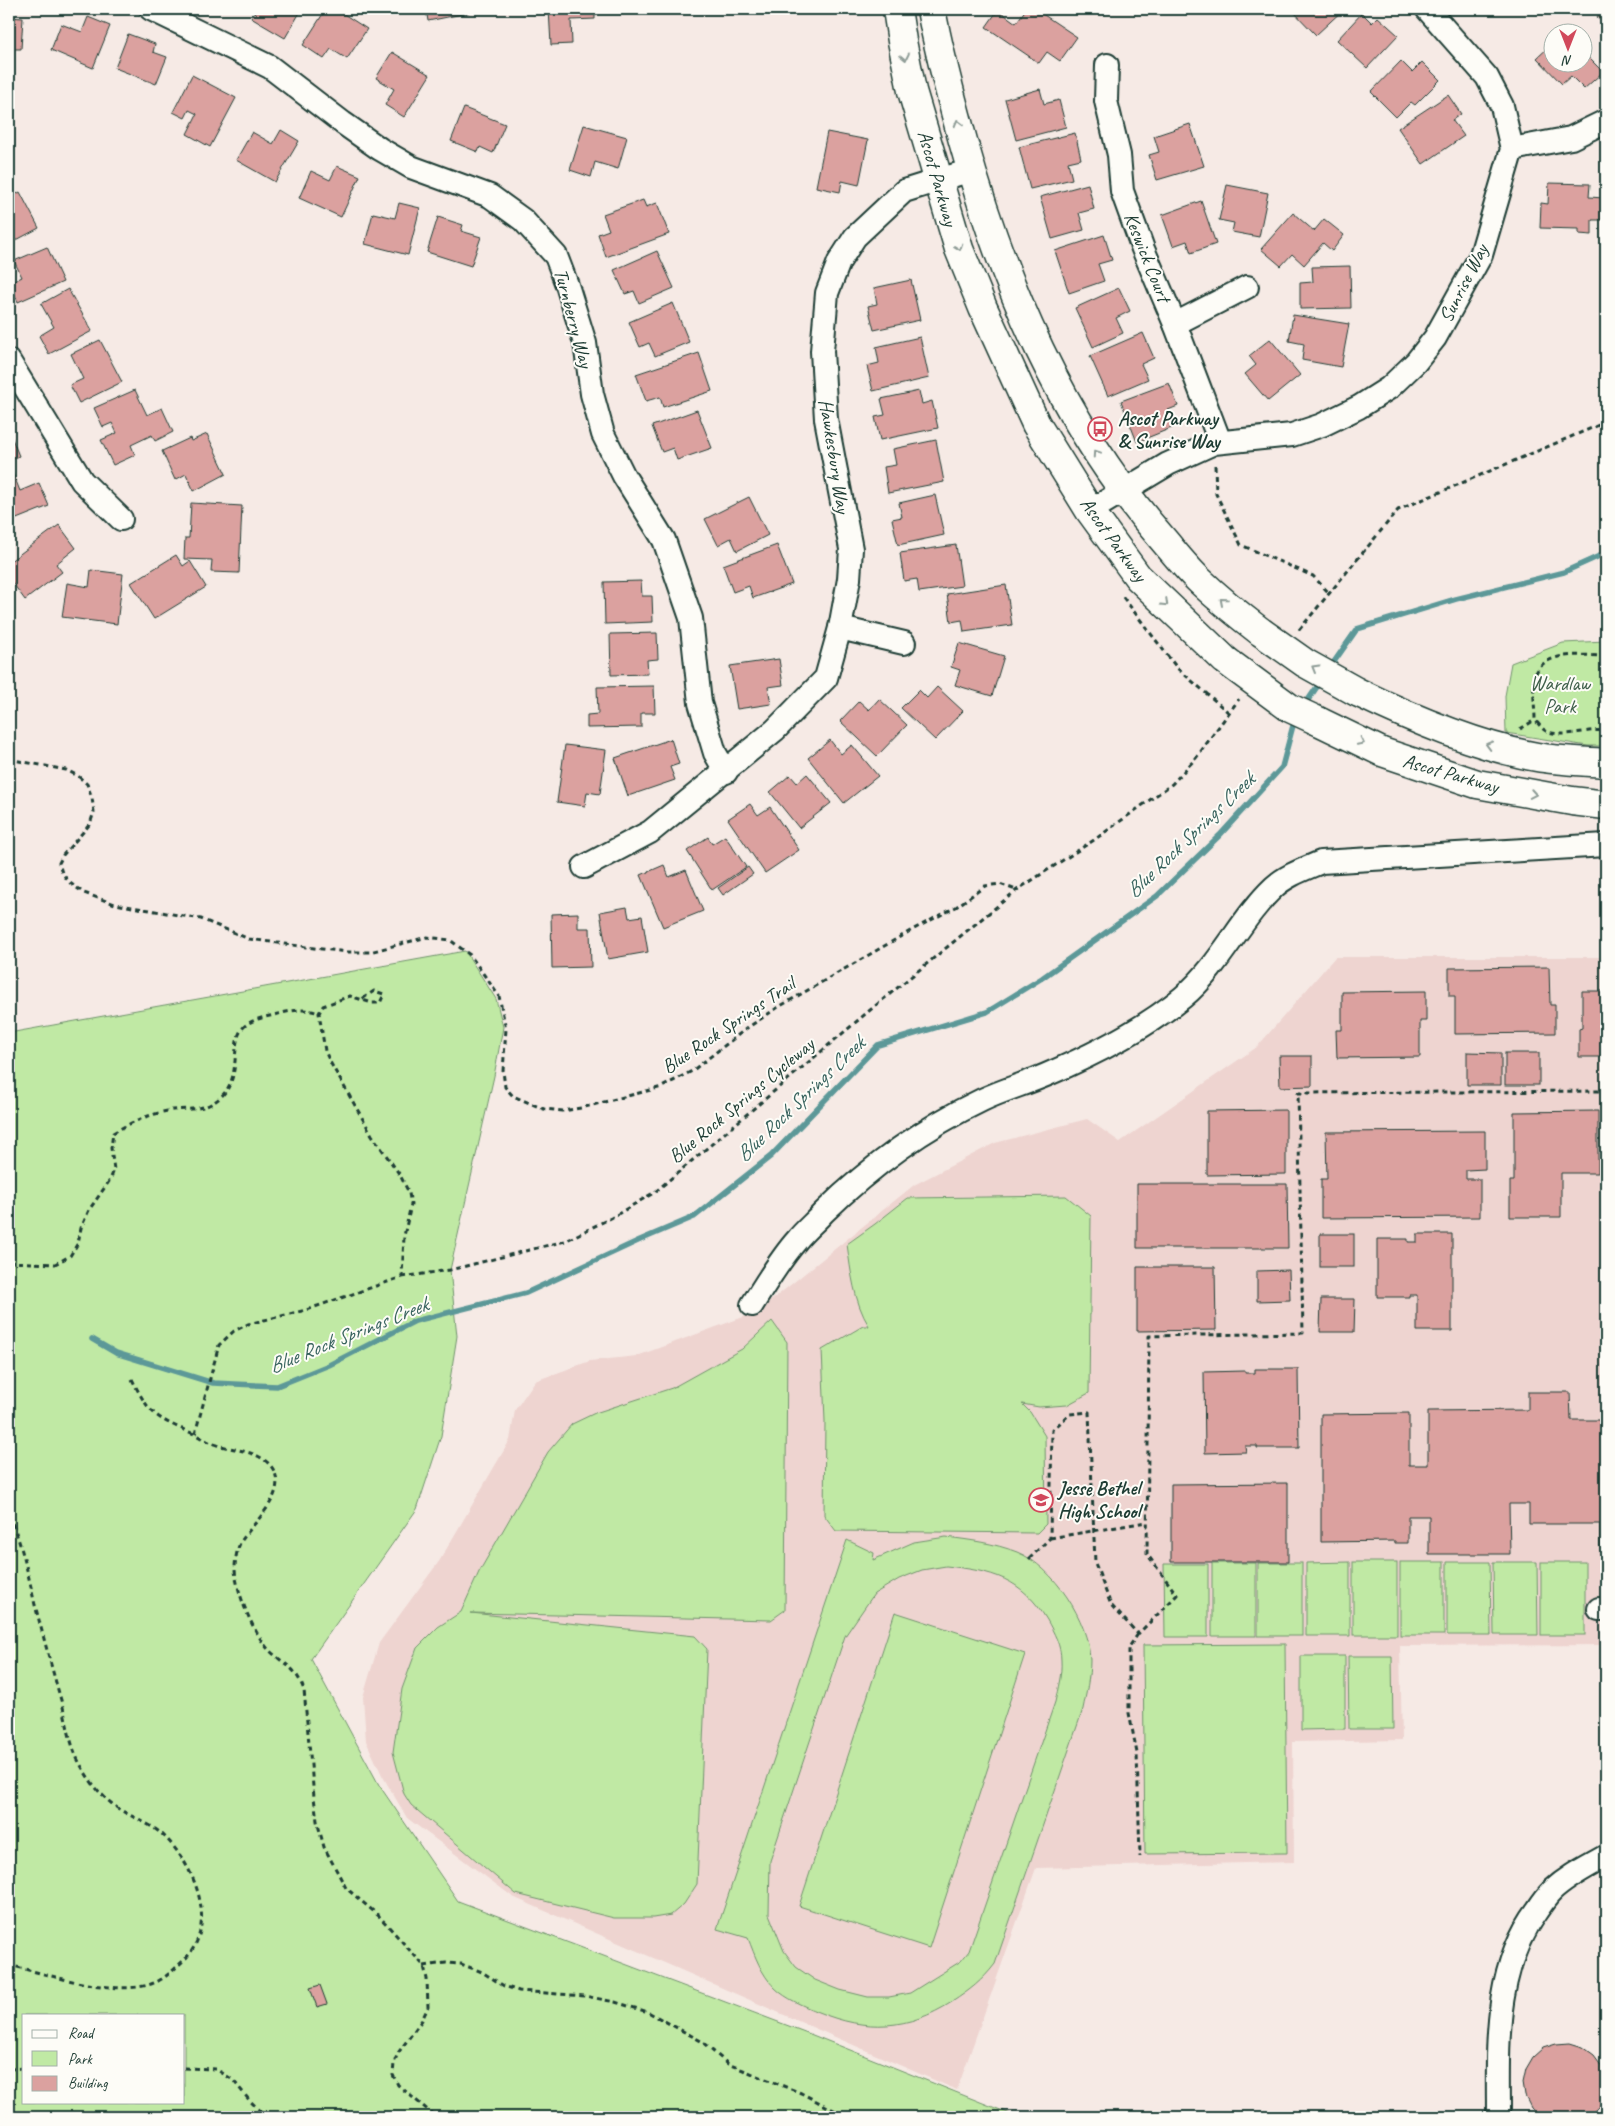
<svg xmlns="http://www.w3.org/2000/svg" width="1615" height="2126" viewBox="0 0 1615 2126" font-family="Caveat,sans-serif">
	<rect width="100%" height="100%" fill="#f6eae5"/>
	<filter id="ink" filterUnits="userSpaceOnUse"><feTurbulence type="fractalNoise" baseFrequency=".02" numOctaves="2"/><feDisplacementMap in="SourceGraphic" scale="10" xChannelSelector="R" yChannelSelector="G"/><feConvolveMatrix kernelMatrix="1 2 1 2 8 2 1 2 1" color-interpolation-filters="sRGB"/></filter>
	<g filter="url(#ink)">
		<path fill="#eed4d0" d="M1335 957H1606V1645L1400 1646 1402 1740 1293 1742 1294 1862 1036 1868 957 2090 513 1897 407 1818 382 1775 366 1741 363 1697 379 1643 440 1560 510 1440 515 1410 535 1381 590 1361 637 1356 757 1312 914 1185 995 1143 1087 1119 1120 1142 1257 1047Z"/>
		<g fill="#c0e9a4" stroke="#70936c" fill-rule="evenodd">
			<path d="M1606 641V746H1588L1506 733 1505 696 1511 663 1563 643Z"/>
			<path d="M465 951 496 999 503 1027 494 1076 450 1270 457 1336 441 1436 417 1509 311 1659 379 1785 458 1901 810 2034 1018 2117H9V1033ZM24 2015H184V2102H24Z"/>
			<path d="M1066 1196 1091 1216 1089 1393 1067 1405 1039 1407 1022 1404 1030 1412 1045 1436 1046 1524 1037 1533 836 1531 824 1515 825 1421 822 1350 863 1326H869C854 1302 851 1272 847 1244L875 1224 908 1198Z"/>
			<path d="M772 1321 787 1342 785 1610 771 1620 471 1613 695 1636 707 1649 697 1884 684 1904 671 1915 653 1918H614L516 1894 411 1805 404 1794 393 1752 402 1689 417 1648 438 1627 461 1612 479 1572 548 1452 572 1424 595 1413 672 1388 742 1349Z"/>
			<path d="M946 1537C970 1540 994 1543 1017 1552 1054 1567 1089 1621 1090 1660 1090 1677 1086 1694 1083 1709L995 1964C982 1981 970 1990 952 2002 908 2030 867 2032 818 2012 804 2006 786 1999 775 1988 761 1974 755 1956 748 1938L717 1929 847 1540 874 1553 873 1560 914 1542ZM946 1566C992 1571 1022 1578 1047 1620 1054 1633 1061 1645 1061 1660 1062 1674 1058 1688 1055 1702L969 1951 961 1961 910 1993 889 1997H868L840 1990 815 1980 796 1967 784 1951 769 1914 770 1861 845 1636 874 1594 899 1579 922 1570Z"/>
			<path d="M1350 1562V1636H1306V1563Z"/>
			<rect x="1353" y="1562" width="44" height="73"/>
			<rect x="1400" y="1562" width="44" height="73"/>
			<path d="M1447 1562H1490L1491 1635H1447Z"/>
			<path d="M1493 1562H1537L1538 1635H1494Z"/>
			<rect x="1541" y="1562" width="44" height="73"/>
			<rect x="1212" y="1563" width="44" height="73"/>
			<rect x="1258" y="1563" width="44" height="73"/>
			<path d="M1164 1564H1208V1637H1165Z"/>
			<path d="M895 1612 1025 1654 929 1948 799 1906Z"/>
			<path d="M1285 1644 1287 1853 1145 1854 1143 1645Z"/>
			<path d="M1301 1656H1345V1729L1301 1730Z"/>
			<path d="M1348 1656H1392L1393 1729H1349Z"/>
		</g>
		<g fill="none" stroke-linecap="round" stroke-linejoin="round">
			<g stroke="#5c9898" stroke-width="5.5">
				<path d="M1329 669 1357 629 1456 599 1564 572 1606 553"/>
				<path d="M1304 706 1321 681"/>
				<path d="M92 1339 116 1353 213 1383 277 1386 329 1365 415 1321 526 1293 640 1240 694 1217 771 1156 878 1045 987 1012 1042 978 1157 896 1220 835 1282 767 1295 718"/>
			</g>
		</g>
		<g fill="#dba19f" stroke="#1f3d34">
			<path d="M257 9H302L285 38 251 18Z"/>
			<path d="M326 9H336L367 29 347 59 331 49 324 59 303 45Z"/>
			<path d="M426 9H487L428 21Z"/>
			<path d="M549 9H595V19L571 20 572 44 551 45Z"/>
			<path d="M1026 9H1035L1077 37 1060 61 1047 52 1039 63 986 27 998 10 1016 23Z"/>
			<path d="M1291 9H1344L1316 35Z"/>
			<path d="M1602 9H1606V23L1597 17Z"/>
			<path d="M1362 13 1372 23 1378 17 1398 35 1367 68 1337 40Z"/>
			<path d="M9 17 23 18 21 49H9Z"/>
			<path d="M88 17 110 26 93 68 51 50 61 24 82 32Z"/>
			<path d="M128 34 155 44 153 52 167 57 156 84 115 68Z"/>
			<path d="M1552 44V62H1582V51L1603 72 1584 89 1571 76 1562 84 1537 58Z"/>
			<path d="M392 52 430 75 404 117 385 105 394 89 376 78Z"/>
			<path d="M1401 61 1412 72 1422 62 1440 80 1415 105 1411 102 1396 117 1371 92Z"/>
			<path d="M192 75 236 98 210 147 187 134 197 114 189 110 185 118 173 112Z"/>
			<path d="M1040 89 1044 104 1059 100 1066 127 1016 140 1005 99Z"/>
			<path d="M1448 95 1461 114 1452 120 1464 136 1423 164 1398 128Z"/>
			<path d="M464 108 505 124 493 153 480 147 478 152 451 141Z"/>
			<path d="M1190 124 1204 166 1157 180 1149 155 1159 152 1154 136Z"/>
			<path d="M584 125 627 137 618 169 595 162 591 177 570 170Z"/>
			<path d="M281 130 299 141 275 182 236 160 252 132 273 144Z"/>
			<path d="M827 132 868 140 859 185 842 181 840 192 816 187Z"/>
			<path d="M1075 133 1081 159 1068 162 1072 179 1030 189 1019 147Z"/>
			<path d="M337 166 360 176 341 217 299 198 311 171 330 180Z"/>
			<path d="M1549 183 1590 184 1589 197 1604 198V220H1592V235L1579 234V229L1540 228 1541 203 1548 204Z"/>
			<path d="M1088 184 1094 209 1079 213 1084 230 1052 239 1040 197Z"/>
			<path d="M1227 185 1268 193 1259 237 1232 232 1234 223 1219 220Z"/>
			<path d="M20 192 39 228 9 244V198Z"/>
			<path d="M643 200 646 207 657 203 669 234 606 257 598 234 609 230 603 214Z"/>
			<path d="M1201 201 1216 244 1191 253 1187 241 1173 246 1162 215Z"/>
			<path d="M399 203 420 208 408 255 365 244 373 213 395 218Z"/>
			<path d="M1293 213 1314 231 1324 219 1344 235 1332 251 1323 243 1304 265 1292 254 1281 266 1261 249Z"/>
			<path d="M438 217 463 225 461 231 481 237 471 266 427 252Z"/>
			<path d="M1104 235 1112 260 1098 264 1104 281 1069 293 1055 251Z"/>
			<path d="M47 247 63 282 18 302 10 283 22 277 14 261Z"/>
			<path d="M657 251 674 288 639 303 634 291 625 294 614 270Z"/>
			<path d="M1350 266 1351 308 1300 309V283L1313 282 1312 267Z"/>
			<path d="M911 280 920 320 874 330 868 306 877 304 874 288Z"/>
			<path d="M1119 288 1130 311 1116 318 1123 333 1093 347 1075 308Z"/>
			<path d="M68 289 92 331 49 354 39 336 54 327 41 304Z"/>
			<path d="M673 303 689 342 655 356 649 343 640 347 629 322Z"/>
			<path d="M1293 315 1349 324 1341 367 1302 360 1304 344 1289 341Z"/>
			<path d="M1143 333 1154 358 1141 364 1148 379 1108 396 1090 356Z"/>
			<path d="M920 337 929 378 873 391 867 366 879 363 876 347Z"/>
			<path d="M1270 339 1300 375 1268 401 1245 374 1256 365 1249 356Z"/>
			<path d="M100 340 122 382 79 403 70 385 83 379 71 354Z"/>
			<path d="M699 353 712 391 663 407 660 397 646 401 636 374Z"/>
			<path d="M1169 383 1178 406 1168 410 1174 427 1137 442 1121 401Z"/>
			<path d="M135 390 147 415 162 408 173 432 155 441 152 435 131 445 135 455 113 465 101 440 117 433 112 423 103 427 94 408Z"/>
			<path d="M919 391 922 404 932 401 938 428 880 440 875 417 885 415 881 399Z"/>
			<path d="M697 410 712 448 677 460 673 448 662 452 652 426Z"/>
			<path d="M9 431 19 456 9 461Z"/>
			<path d="M207 434 226 474 194 491 186 474 175 480 162 451 190 438 191 441Z"/>
			<path d="M936 440 944 482 888 493 884 467 896 465 893 449Z"/>
			<path d="M12 471 20 491 39 483 49 506 9 522V472Z"/>
			<path d="M935 495 944 535 898 545 892 519 902 517 899 503Z"/>
			<path d="M749 497 768 535 737 551 731 538 718 545 705 519Z"/>
			<path d="M191 503 242 506 239 573 211 572 212 560 184 559 185 538H189Z"/>
			<path d="M59 525 76 548 56 564 62 572 25 600 9 578V562Z"/>
			<path d="M777 545 792 584 753 598 749 586 733 592 723 565Z"/>
			<path d="M956 545 962 586 919 592 917 579 904 581 900 553Z"/>
			<path d="M176 555 183 566 190 561 206 587 154 619 131 583Z"/>
			<path d="M91 570 123 574 117 624 62 617 67 583 89 587Z"/>
			<path d="M641 581 642 596H652L653 622 605 624 604 582Z"/>
			<path d="M1006 585 1012 625 964 632 962 620 951 622 947 594Z"/>
			<path d="M657 633 658 659 647 660 648 674 611 675 610 634Z"/>
			<path d="M959 643 1004 656 992 696 955 685 960 670 951 667Z"/>
			<path d="M779 659 783 685 768 687 771 704 737 709 730 666Z"/>
			<path d="M654 686 655 713H641V727L587 728V715L598 714 597 687Z"/>
			<path d="M937 687 963 711 935 740 901 708 919 690 927 698Z"/>
			<path d="M879 699 907 725 877 756 840 721 859 701 869 710Z"/>
			<path d="M671 739 679 764 670 767 675 780 628 796 615 758Z"/>
			<path d="M830 740 841 754 852 745 878 776 844 803 808 758Z"/>
			<path d="M565 745 606 750 600 794 587 792 585 806 557 802Z"/>
			<path d="M807 774 831 803 799 828 770 792 790 775 797 783Z"/>
			<path d="M750 804 758 815 770 807 799 850 765 873 728 819Z"/>
			<path d="M725 836 746 867 712 890 687 851 708 837 712 844Z"/>
			<path d="M664 865 669 877 686 870 703 911 663 927 641 875Z"/>
			<path d="M748 867 753 874 723 895 718 888Z"/>
			<path d="M627 907 629 918 642 916 648 952 608 959 600 912Z"/>
			<path d="M578 913V928H590L591 967 552 968 551 914Z"/>
			<path d="M1549 967 1550 1005H1555V1033L1455 1034V996H1449V968Z"/>
			<path d="M1426 991V1021H1420V1057L1337 1058 1336 1030H1342V992Z"/>
			<path d="M1582 991H1606V1057H1579V1029L1582 1028Z"/>
			<path d="M1467 1052 1501 1053V1085H1467Z"/>
			<rect x="1505" y="1053" width="34" height="32"/>
			<path d="M1279 1056H1312V1086L1280 1087Z"/>
			<path d="M1286 1110V1174L1207 1175V1111Z"/>
			<path d="M1598 1111V1173H1561V1217H1510V1181H1514V1112Z"/>
			<path d="M1485 1131V1169L1466 1170V1179H1480V1217L1321 1218V1179H1327L1326 1132Z"/>
			<path d="M1137 1184H1287L1288 1248H1137Z"/>
			<rect x="1320" y="1234" width="34" height="33"/>
			<path d="M1417 1234H1452V1331H1417V1295H1409V1297H1377V1239H1408V1242H1417Z"/>
			<path d="M1137 1267H1215L1216 1330 1137 1331Z"/>
			<path d="M1289 1270 1290 1300 1257 1301V1271Z"/>
			<path d="M1321 1299H1355L1354 1332H1320Z"/>
			<path d="M1255 1369H1298L1299 1448H1257V1446H1245L1246 1452 1205 1453 1204 1372 1245 1371V1373H1255Z"/>
			<path d="M1528 1392H1570L1571 1420H1601V1442H1606V1546L1600 1547V1524H1529V1504H1509L1510 1554H1429V1516H1408V1543H1395V1541L1321 1542V1414L1409 1413V1465H1428V1411L1528 1410Z"/>
			<path d="M1288 1483V1562H1171V1484Z"/>
			<path d="M320 1985 327 2004 317 2007 310 1988Z"/>
			<path d="M1570 2043 1583 2047 1594 2055 1602 2066 1606 2079 1605 2093 1600 2105 1588 2117H1540L1531 2108 1525 2096 1523 2083 1526 2069 1533 2057 1543 2048 1556 2044Z"/>
		</g>
		<g fill="none" stroke-linecap="round" stroke-linejoin="round">
			<g stroke="#1f3d34" stroke-width="26">
				<g id="minor">
					<path d="M151 9 270 67 343 123 380 149 411 167 490 196 523 220 556 256 567 285 585 343 592 394 603 434 624 476 664 540 691 618 700 703 715 753 726 772"/>
					<path d="M1107 65 1106 101 1119 155 1122 191 1143 249 1175 324 1220 442"/>
					<path d="M1512 149 1571 138 1606 121"/>
					<path d="M1175 324 1247 287"/>
					<path d="M9 361 82 481 121 519"/>
					<path d="M1090 511 1168 464 1214 443 1292 435 1322 425 1359 407 1389 388 1416 362 1435 338 1481 255 1512 149 1502 106 1487 77 1427 9"/>
					<path d="M840 628 904 643"/>
					<path d="M584 867 650 832 775 730 826 678 840 628 849 579 851 549 826 419 822 351 827 293 839 262 855 237 904 191 971 170"/>
					<path d="M752 1305C766 1283 780 1259 797 1240 805 1230 815 1222 823 1213 870 1167 923 1128 982 1100 1003 1090 1025 1084 1046 1075 1093 1055 1143 1030 1183 997 1221 965 1240 919 1274 887 1287 875 1305 869 1321 862L1606 845"/>
					<path d="M1599 1609H1606"/>
					<path d="M1498 2117C1498 2046 1493 1969 1538 1909 1542 1903 1547 1896 1552 1891 1568 1876 1587 1867 1606 1856"/>
				</g>
			</g>
			<g stroke="#1f3d34" stroke-width="31">
				<g id="major">
					<path d="M897 9 902 41 912 91 959 249 983 308 1036 424 1090 511 1138 577 1225 660"/>
					<path d="M931 9C939 54 951 97 963 141 1003 284 1062 423 1160 536 1173 551 1185 567 1200 581 1219 599 1240 616 1261 632"/>
					<path d="M1357 692C1413 719 1476 746 1537 757 1560 761 1584 761 1606 763"/>
					<path d="M1318 721 1382 752 1477 784 1572 801 1606 805"/>
				</g>
			</g>
			<g stroke="#1f3d34" stroke-width="3" stroke-dasharray="5 4" stroke-linecap="butt">
				<path d="M1215 465 1216 494 1241 545 1313 576 1330 594"/>
				<path d="M1123 597 1177 668 1228 712"/>
				<path d="M1299 630 1398 510 1606 422"/>
				<path d="M1606 656C1585 656 1543 649 1535 676 1532 689 1535 707 1535 720 1538 723 1542 729 1546 731 1565 739 1587 728 1606 731"/>
				<path d="M1520 729 1535 720"/>
				<path d="M9 759 66 770 78 776 87 784 92 798 94 812 90 824 63 855 59 863 62 873 70 883 84 893 115 904 201 919 249 939 306 947 347 952H370L427 937 450 940 470 955 499 996 506 1029 503 1071 505 1087 513 1096 544 1109 563 1111 581 1108 662 1087 692 1071 747 1028 777 1008 912 930 956 907 985 886 1000 884 1016 890"/>
				<path d="M9 1262 55 1264 70 1256 78 1243 81 1228 89 1210 110 1180 114 1170 111 1148 113 1133C131 1122 152 1113 173 1110 185 1109 200 1110 211 1104 249 1083 225 1041 246 1025 255 1018 267 1017 278 1014 293 1010 305 1008 319 1013"/>
				<path d="M402 1277 450 1270 565 1241 611 1218 655 1192 869 1011 1017 890 1094 840 1172 784 1196 758 1239 699"/>
				<path d="M132 1379C150 1416 156 1418 194 1434 202 1438 209 1443 217 1445 234 1450 258 1451 270 1465 292 1491 255 1520 242 1540 237 1547 235 1560 235 1569 236 1592 254 1635 270 1651 287 1667 295 1666 304 1690L314 1797 317 1821 324 1847 346 1888 379 1916 424 1966 427 1979 428 2007 422 2020 398 2053 394 2063 393 2075 398 2085 436 2117"/>
				<path d="M195 1434 219 1345 234 1331 248 1324 306 1310 402 1277 404 1236 411 1205 409 1193 400 1175 372 1135 330 1062 325 1051 319 1013 323 1006 350 996 372 1003H380L384 994 374 991 362 999"/>
				<path d="M9 1515C22 1544 28 1574 35 1605 44 1639 53 1673 63 1707 67 1724 70 1742 77 1758 85 1774 97 1792 111 1803 127 1817 149 1821 165 1837 195 1867 220 1926 183 1961 175 1968 166 1978 156 1982 120 1999 47 1974 9 1965"/>
				<path d="M1050 1538 1147 1522"/>
				<path d="M1029 1559 1050 1538 1052 1430 1070 1414 1089 1412 1095 1563 1111 1605 1138 1634 1177 1595 1147 1554 1149 1336 1303 1333 1298 1093 1606 1091"/>
				<path d="M1138 1634 1129 1647V1713L1137 1753 1140 1857"/>
				<path d="M424 1966 446 1963 461 1964 482 1972 504 1986 519 1991 585 1996 615 2002 648 2012 701 2041 728 2064 801 2093 847 2117"/>
				<path d="M184 2068 216 2069 233 2080 250 2101 267 2117"/>
				<path d="M9 2069 24 2068"/>
			</g>
			<use href="#minor" stroke="#fdfcf7" stroke-width="22"/>
			<use href="#major" stroke="#fdfcf7" stroke-width="28"/>
			<g stroke="#1f3d34" stroke-width="31" stroke-linecap="butt">
				<g id="major-bridge">
					<path d="M1261 632 1305 663 1357 692"/>
					<path d="M1225 660 1290 708 1318 721"/>
				</g>
			</g>
			<use href="#major-bridge" stroke="#fdfcf7" stroke-width="28"/>
		</g>
		<defs><path id="oneway-chevron" d="M-2-3.5L2.5 0L-2 3.5" fill="none" stroke-width="1.6" stroke-linecap="round" stroke-linejoin="round" transform="scale(1.25)"/></defs>
		<g stroke="#8e9c96">
			<use href="#oneway-chevron" transform="translate(905 57) rotate(78)"/>
			<use href="#oneway-chevron" transform="translate(958 123) rotate(-105)"/>
			<use href="#oneway-chevron" transform="translate(959 247) rotate(71)"/>
			<use href="#oneway-chevron" transform="translate(1096 453) rotate(-124)"/>
			<use href="#oneway-chevron" transform="translate(1223 601) rotate(-139)"/>
			<use href="#oneway-chevron" transform="translate(1165 603) rotate(44)"/>
			<use href="#oneway-chevron" transform="translate(1315 668) rotate(-150)"/>
			<use href="#oneway-chevron" transform="translate(1361 742) rotate(26)"/>
			<use href="#oneway-chevron" transform="translate(1489 745) rotate(-165)"/>
			<use href="#oneway-chevron" transform="translate(1533 794) rotate(10)"/>
		</g>
	</g>
	<defs>
		<g id="bus-ring" transform="scale(1.25)"><circle r="9.5" fill="#fdfcf7" stroke="#d1495b" stroke-width="1.5"/><path d="M-5-6H5V4H4V6H2V4H-2V6H-4V4H-5ZM-3.5-4V0h7V-4ZM-3.5 1.2v1.5H-2V1.2ZM2 1.2v1.5H3.5V1.2Z" fill="#d1495b"/></g>
		<g id="school-ring" transform="scale(1.25)"><circle r="9.5" fill="#fdfcf7" stroke="#d1495b" stroke-width="1.5"/><path d="M0-5L7-2L0 1L-7-2ZM-4 1L0 2.5L4 1V4Q0 6-4 4Z" fill="#d1495b"/></g>
	</defs>
	<g fill-rule="evenodd">
		<use href="#bus-ring" x="1100" y="429"/>
		<use href="#school-ring" x="1041" y="1500"/>
	</g>
	<g text-anchor="middle" stroke-width="4" stroke-linejoin="round" paint-order="stroke">
		<g font-size="20" fill="#1f3d34" stroke="#fdfcf7">
			<text transform="translate(938 178) rotate(74)" y="7">Ascot Parkway</text>
			<text transform="translate(1148 257) rotate(68)" y="7">Keswick Court</text>
			<text transform="translate(1463 283) rotate(-63)" y="7">Sunrise Way</text>
			<text transform="translate(574 318) rotate(75)" y="7">Turnberry Way</text>
			<text transform="translate(835 456) rotate(81)" y="7">Hawkesbury Way</text>
			<text transform="translate(1114 539) rotate(54)" y="7">Ascot Parkway</text>
			<text transform="translate(1451 773) rotate(16)" y="7">Ascot Parkway</text>
			<text transform="translate(728 1025) rotate(-34)" y="7">Blue Rock Springs Trail</text>
			<text transform="translate(741 1100) rotate(-40)" y="7">Blue Rock Springs Cycleway</text>
		</g>
		<g font-size="20" font-weight="bold" fill="#1f3d34" stroke="#fdfcf7" text-anchor="start">
			<text x="1118" y="425">Ascot Parkway<tspan x="1118" dy="23">&amp; Sunrise Way</tspan></text>
			<text x="1058" y="1495">Jesse Bethel<tspan x="1058" dy="23">High School</tspan></text>
		</g>
		<g font-size="20" fill="#3f5f4a" stroke="#fdfcf7">
			<text x="1560" y="690">Wardlaw<tspan x="1560" dy="23">Park</tspan></text>
		</g>
		<g font-size="21" font-style="italic" fill="#38635e" stroke="#fdfcf7">
			<text transform="translate(1190 835) rotate(-44)" y="7">Blue Rock Springs Creek</text>
			<text transform="translate(800 1099) rotate(-44)" y="7">Blue Rock Springs Creek</text>
			<text transform="translate(348 1335) rotate(-22)" y="7">Blue Rock Springs Creek</text>
		</g>
	</g>
	<rect width="1615" height="2126" fill="none" stroke="#fdfcf7" stroke-width="30"/>
	<rect x="15" y="15" width="1585" height="2096" fill="none" stroke="#1f3d34" stroke-width="2" filter="url(#ink)"/>
	<rect x="22" y="2014" width="162" height="90" fill="#fdfcf7" stroke="#a4b0a9"/>
	<rect x="32" y="2030" width="25" height="8" fill="#fdfcf7" stroke="#a4b0a9"/>
	<text x="68" y="2038" font-size="15" fill="#1f3d34">Road</text>
	<rect x="32" y="2051" width="25" height="15" fill="#c0e9a4" stroke="#a4b0a9"/>
	<text x="68" y="2064" font-size="15" fill="#1f3d34">Park</text>
	<rect x="32" y="2076" width="25" height="15" fill="#dba19f" stroke="#a4b0a9"/>
	<text x="68" y="2088" font-size="15" fill="#1f3d34">Building</text>
	<g transform="translate(1568 48) rotate(180)"><circle r="24" fill="#fdfcf7" stroke="#a4b0a9"/>
	<path d="M0-4L9 19L0 12L-9 19Z" fill="#d1495b"/>
	<text y="-8" font-size="14" font-weight="bold" text-anchor="middle" fill="#1f3d34">N</text>
	</g>
</svg>
